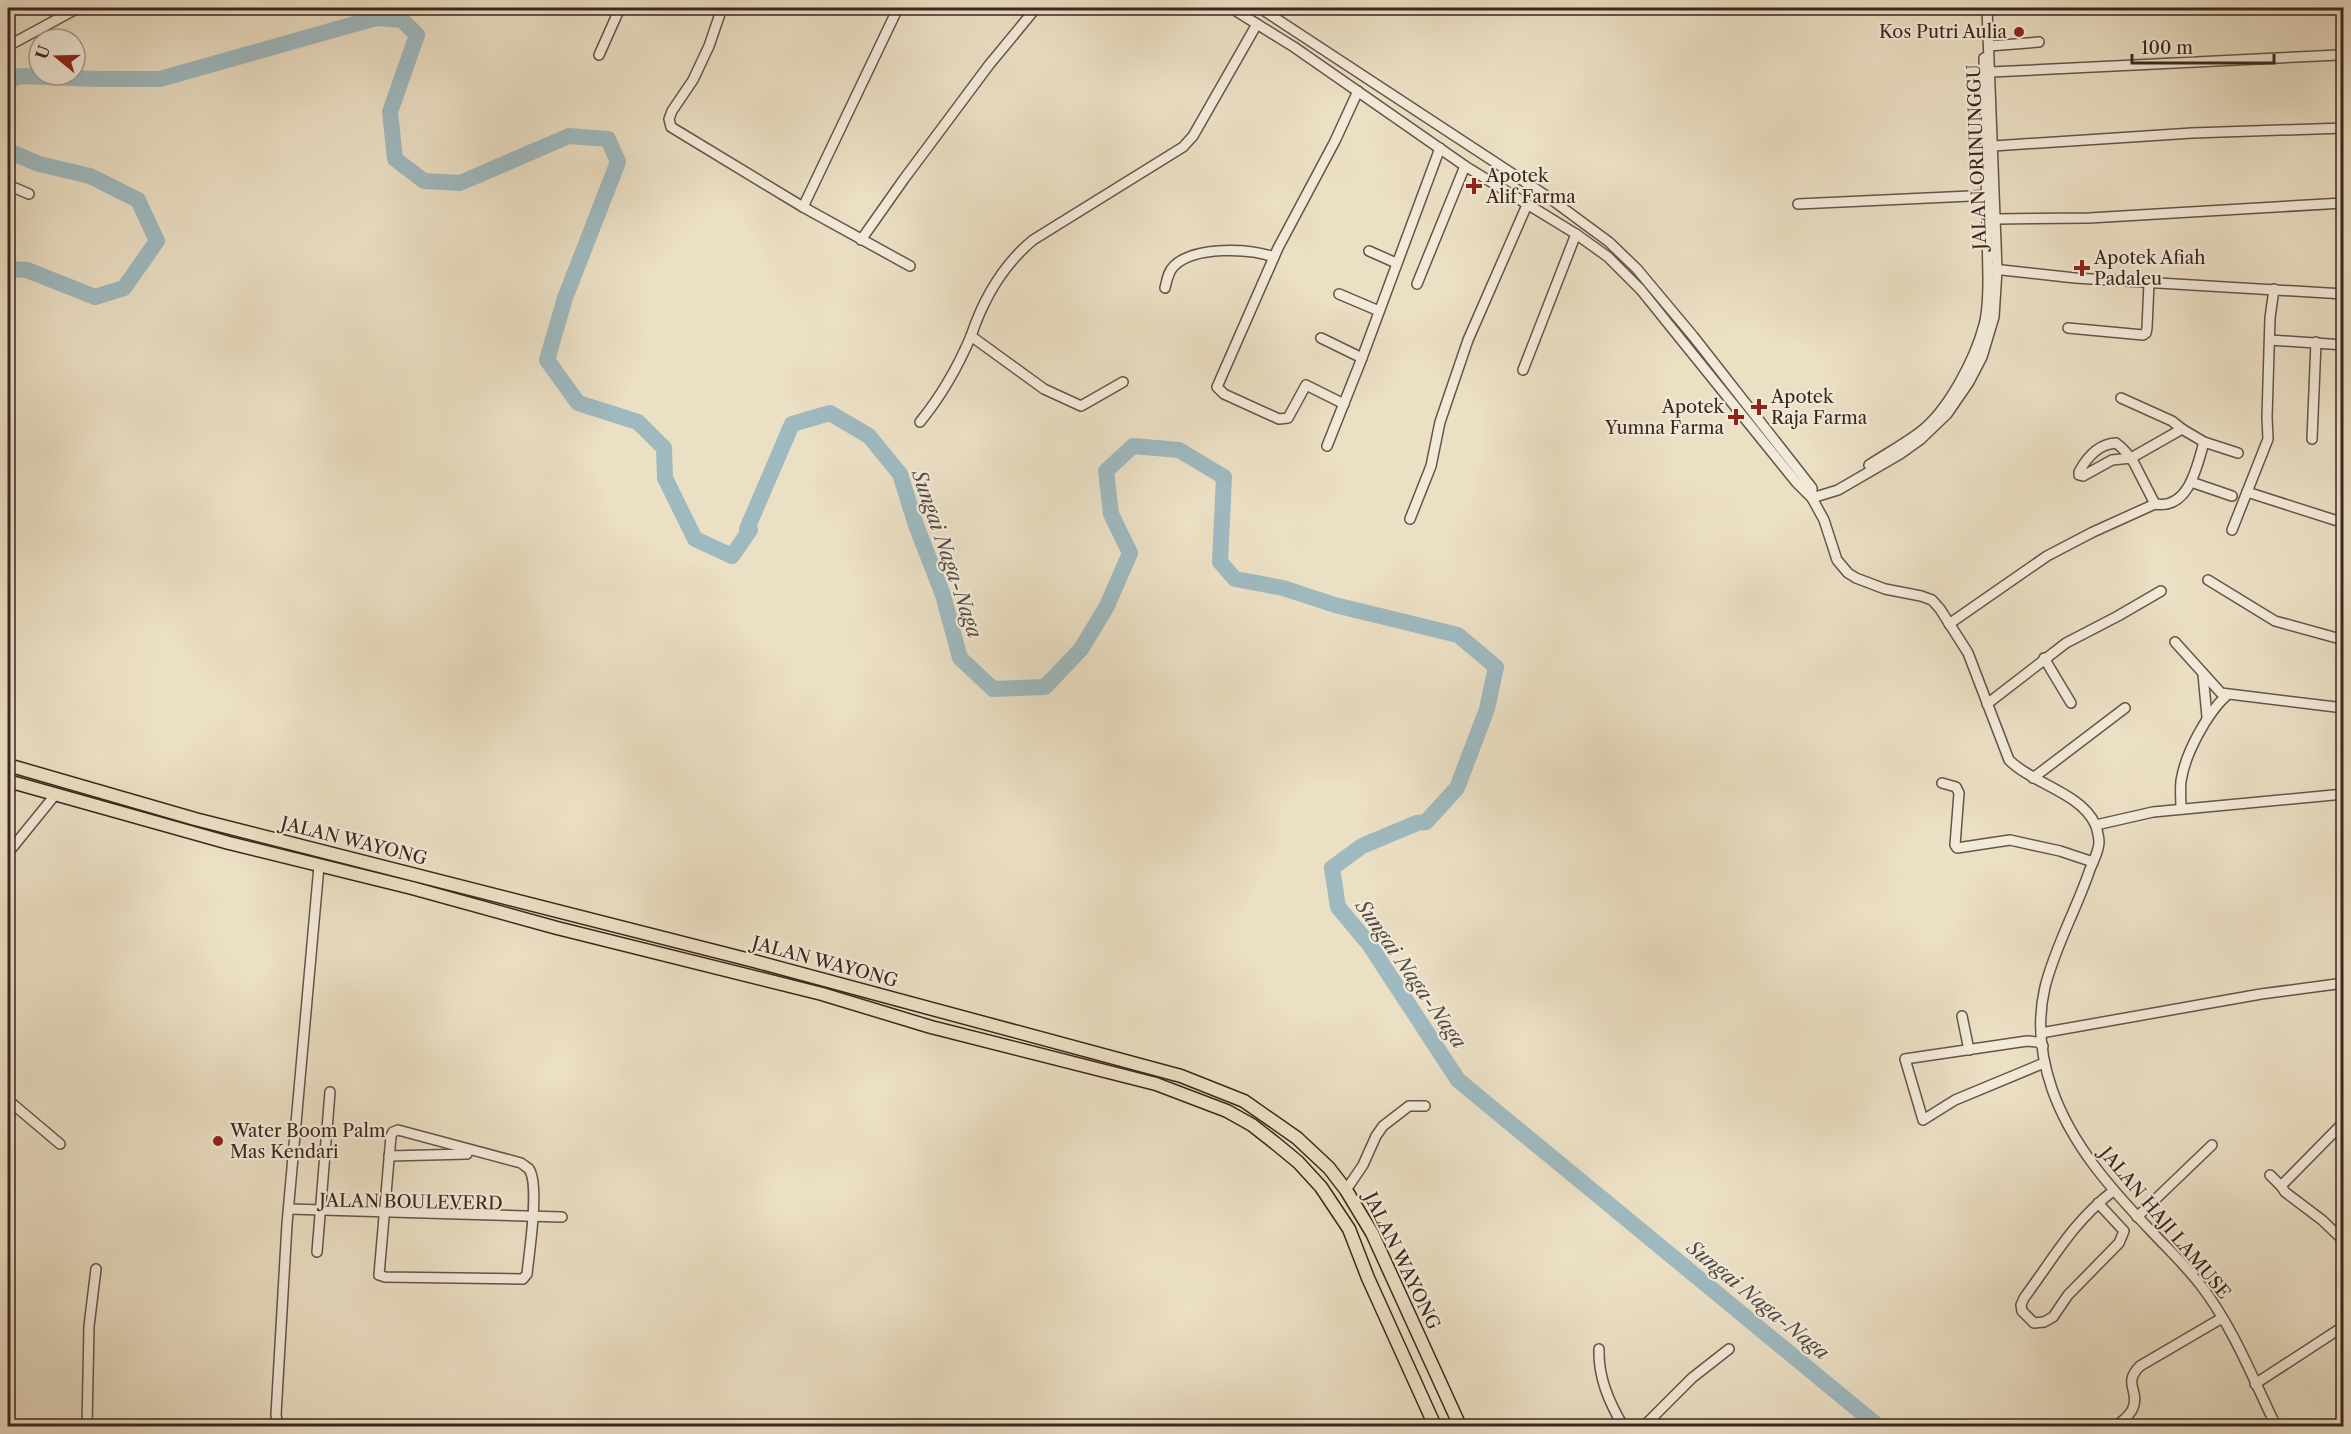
<svg xmlns="http://www.w3.org/2000/svg" width="2351" height="1434" viewBox="0 0 2351 1434" font-family="'Libre Caslon Text',serif">
	<rect width="100%" height="100%" fill="#ebdfc4"/>
	<filter id="stains"><feTurbulence type="fractalNoise" baseFrequency=".00333" numOctaves="4"/><feColorMatrix values="0 0 0 0 .2 0 0 0 0 .09 0 0 0 0 .02 0 0 0 .5 -.17"/></filter>
	<radialGradient id="worn" r=".72"><stop offset=".6" stop-color="#630" stop-opacity="0"/><stop offset="1" stop-color="#630" stop-opacity=".3"/></radialGradient>
	<g fill="none" stroke-linecap="round" stroke-linejoin="round">
		<g stroke="#9eb9bf" stroke-width="16">
			<path d="M8 81 20 76 99 79H160L376 18 402 20 417 35 390 112 395 159 424 181 460 183 569 136 608 139 618 162 565 298 547 360 578 403 638 422 664 448 665 478 695 539 732 556 750 530 747 529 792 424 830 413 869 436 900 474 916 525 943 595 960 658 993 689 1045 687 1081 649 1107 606 1130 553 1111 514 1106 471 1133 446 1179 450 1224 477 1220 562 1235 579 1283 588 1335 605 1458 635 1496 667 1487 709 1457 788 1426 822 1417 823 1362 846 1332 868 1338 907 1369 944 1458 1080 1878 1426"/>
			<path d="M8 151 39 164 90 176 138 200 157 241 124 288 95 297 27 270 8 269"/>
		</g>
		<g stroke="#675448" stroke-width="12">
			<g id="minor">
				<path d="M722 8 709 46 693 80 672 111 669 119 671 127 803 207 910 266"/>
				<path d="M1231 8 1294 47 1465 166 1576 234 1608 257 1641 290 1796 482 1812 498 1824 520 1837 560 1848 573 1856 578 1885 589 1921 596 1932 600 1940 609 1968 653 2009 760C2033 784 2081 793 2095 824 2097 828 2099 838 2099 842 2099 852 2092 863 2089 872 2076 910 2055 947 2045 987 2037 1021 2041 1057 2052 1089 2072 1146 2112 1190 2153 1233 2169 1250 2187 1267 2202 1287 2234 1329 2253 1379 2276 1426"/>
				<path d="M1260 8 1548 197 1609 242 1637 269 1693 336 1812 488V498"/>
				<path d="M8 46 78 8"/>
				<path d="M1989 46 2039 42"/>
				<path d="M599 55 620 8"/>
				<path d="M1991 72 2338 55"/>
				<path d="M1993 146 2192 133 2344 128"/>
				<path d="M8 185 29 194"/>
				<path d="M1798 204 1992 195"/>
				<path d="M803 207 898 8"/>
				<path d="M1996 219 2089 218 2343 203"/>
				<path d="M861 240 904 179 989 65 1036 8"/>
				<path d="M1369 251 1396 263"/>
				<path d="M1993 269 2075 278 2344 294"/>
				<path d="M1417 284 1465 166"/>
				<path d="M1165 288C1167 280 1168 272 1174 266 1194 246 1249 248 1274 257"/>
				<path d="M1339 294 1379 311"/>
				<path d="M2068 328 2143 335 2146 333 2147 328 2149 283"/>
				<path d="M1321 338 1362 358"/>
				<path d="M2270 340 2344 345"/>
				<path d="M1523 370 1576 234"/>
				<path d="M1123 382 1081 406 1044 389 971 336C983 300 1003 265 1033 240L1183 147 1193 136 1257 24"/>
				<path d="M2121 398 2172 421 2182 429"/>
				<path d="M1344 404 1306 385 1288 418 1279 419 1224 394 1217 387 1278 248 1335 141 1358 91"/>
				<path d="M920 422C942 395 957 369 971 336"/>
				<path d="M2312 439 2316 342"/>
				<path d="M1327 446 1362 358 1440 148"/>
				<path d="M1869 465C1886 454 1904 444 1920 432 1948 411 1975 359 1984 325 1988 310 1988 294 1988 279L1984 58"/>
				<path d="M2191 482 2232 496"/>
				<path d="M2247 492 2344 523"/>
				<path d="M1812 498 1838 490 1900 454 1921 439 1947 414 1969 382 1982 357 1994 317 1997 270 1987 8"/>
				<path d="M2155 504 2134 463C2129 455 2124 449 2116 443 2098 444 2087 457 2079 472V475L2083 476 2112 460 2131 458 2182 429 2204 442 2238 453"/>
				<path d="M1410 519 1431 466 1440 422 1468 340 1527 205"/>
				<path d="M2232 530 2268 439 2267 417 2270 318 2274 289"/>
				<path d="M2208 580 2275 621 2344 640"/>
				<path d="M1949 624 2047 556 2093 532 2155 504C2189 510 2197 466 2204 442"/>
				<path d="M2175 642 2221 693 2344 708"/>
				<path d="M2044 658 2071 703"/>
				<path d="M2203 674 2207 717"/>
				<path d="M1987 704 2066 643 2118 616 2161 591"/>
				<path d="M2033 778 2125 708"/>
				<path d="M1942 783 1956 787 1959 793 1955 845 1957 848 2010 840 2060 851 2093 862"/>
				<path d="M2181 809C2181 800 2180 790 2181 781 2185 754 2207 713 2227 695"/>
				<path d="M2096 825 2153 812 2344 794"/>
				<path d="M8 853 55 795"/>
				<path d="M1962 1016 1969 1050"/>
				<path d="M2041 1033 2261 994 2344 983"/>
				<path d="M2043 1046 2038 1042 2027 1041 1905 1059 1923 1120 1955 1100 2044 1063"/>
				<path d="M8 1100 60 1144"/>
				<path d="M2344 1122 2281 1186 2285 1192 2322 1220 2344 1241"/>
				<path d="M398 1130 521 1163C522 1164 528 1168 529 1169 540 1185 529 1253 527 1274L523 1279 385 1277 379 1275 391 1136 393 1132Z"/>
				<path d="M389 1156 467 1154"/>
				<path d="M2270 1175 2281 1186"/>
				<path d="M1346 1190 1363 1165 1376 1136 1383 1126 1409 1106H1425"/>
				<path d="M2098 1203 2124 1231 2119 1243 2068 1295 2053 1317 2044 1322 2034 1323 2022 1311 2021 1305 2024 1298C2054 1258 2072 1223 2113 1191"/>
				<path d="M289 1209 562 1217"/>
				<path d="M2137 1217 2212 1145"/>
				<path d="M317 1252 330 1092"/>
				<path d="M1599 1349C1598 1377 1609 1402 1623 1426"/>
				<path d="M2255 1384 2344 1326"/>
				<path d="M87 1426 89 1326 96 1269"/>
				<path d="M278 1426 276 1415 287 1224 319 866"/>
				<path d="M1644 1426 1692 1378 1729 1349"/>
				<path d="M2116 1426C2122 1421 2130 1416 2133 1408 2140 1390 2122 1384 2140 1366L2222 1318"/>
			</g>
		</g>
		<g stroke="#3b261e" stroke-width="15">
			<g id="major">
				<path d="M8 765 195 819 754 961 1181 1076 1244 1101 1297 1138 1329 1168 1346 1190 1372 1233 1460 1426"/>
				<path d="M8 781 229 843 412 888 557 928 822 994 931 1027 1156 1084 1227 1111 1252 1125 1275 1143 1298 1162 1321 1187 1349 1229 1368 1278 1435 1426"/>
			</g>
		</g>
		<use href="#minor" stroke="#f2ead9" stroke-width="9"/>
		<use href="#major" stroke="#ebdfc4" stroke-width="12"/>
	</g>
	<g fill="#8f2418" stroke="#f2ead9" stroke-width="2">
		<circle cx="2019" cy="32" r="6"/>
		<path d="M1471 177h6v6h6v6h-6v6h-6v-6h-6v-6h6z"/>
		<path d="M2079 259h6v6h6v6h-6v6h-6v-6h-6v-6h6z"/>
		<path d="M1756 398h6v6h6v6h-6v6h-6v-6h-6v-6h6z"/>
		<path d="M1733 408h6v6h6v6h-6v6h-6v-6h-6v-6h6z"/>
		<circle cx="218" cy="1141" r="6"/>
	</g>
	<g text-anchor="middle" stroke-width="4.5" stroke-linejoin="round" paint-order="stroke">
		<g font-size="18" fill="#3b261e" stroke="#f2ead9" text-anchor="start">
			<text x="2007" y="38" text-anchor="end">Kos Putri Aulia</text>
			<text x="1486" y="182">Apotek<tspan x="1486" dy="21">Alif Farma</tspan></text>
			<text x="2094" y="264">Apotek Afiah<tspan x="2094" dy="21">Padaleu</tspan></text>
			<text x="1771" y="403">Apotek<tspan x="1771" dy="21">Raja Farma</tspan></text>
			<text x="1724" y="413" text-anchor="end">Apotek<tspan x="1724" dy="21">Yumna Farma</tspan></text>
			<text x="230" y="1137">Water Boom Palm<tspan x="230" dy="21">Mas Kendari</tspan></text>
		</g>
		<g font-size="18" fill="#3b261e" stroke="#f2ead9">
			<text transform="translate(1977 157) rotate(-92)" y="6">JALAN ORINUNGGU</text>
			<text transform="translate(354 841) rotate(14)" y="6">JALAN WAYONG</text>
			<text transform="translate(825 962) rotate(15)" y="6">JALAN WAYONG</text>
			<text transform="translate(411 1202) rotate(1)" y="6">JALAN BOULEVERD</text>
			<text transform="translate(2165 1223) rotate(50)" y="6">JALAN HAJI LAMUSE</text>
			<text transform="translate(1402 1261) rotate(64)" y="6">JALAN WAYONG</text>
		</g>
		<g font-size="20" font-style="italic" fill="#544b46" stroke="#f2ead9">
			<text transform="translate(947 554) rotate(71)" y="7">Sungai Naga-Naga</text>
			<text transform="translate(1411 974) rotate(55)" y="7">Sungai Naga-Naga</text>
			<text transform="translate(1758 1300) rotate(39)" y="7">Sungai Naga-Naga</text>
		</g>
	</g>
	<rect width="2351" height="1434" fill="none" stroke="#ebdfc4" stroke-width="30"/>
	<rect x="9" y="9" width="2333" height="1416" fill="none" stroke="#3b261e" stroke-width="3"/>
	<rect x="15" y="15" width="2321" height="1404" fill="none" stroke="#3b261e" stroke-width="1.5"/>
	<g transform="translate(57 57) rotate(289)"><circle r="28" fill="#f2ead9" stroke="#a99c8e" stroke-width="1.5"/>
	<path d="M0-4.5L10 22L0 15L-10 22Z" fill="#8f2418"/>
	<text y="-9" font-size="16" font-weight="bold" text-anchor="middle" fill="#3b261e">U</text>
	</g>
	<path d="M2132 54v9h142v-9" fill="none" stroke="#3b261e" stroke-width="3"/>
	<text x="2141" y="54" font-size="18" fill="#3b261e" stroke="#f2ead9" stroke-width="4.5" paint-order="stroke">100 m</text>
	<rect width="100%" height="100%" filter="url(#stains)"/>
	<rect width="100%" height="100%" fill="url(#worn)"/>
</svg>
